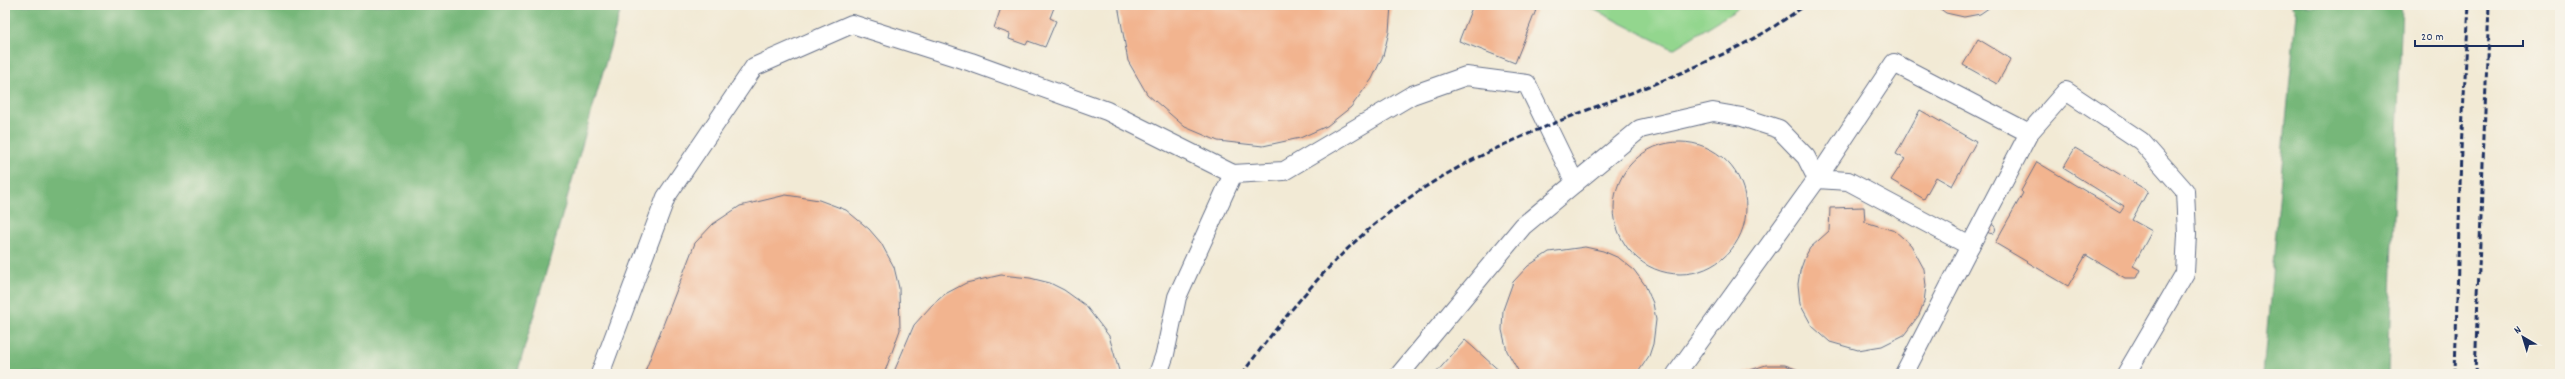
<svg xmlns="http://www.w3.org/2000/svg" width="2565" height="379" viewBox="0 0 2565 379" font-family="Dekko,sans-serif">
	<rect width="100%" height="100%" fill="#f7f3e8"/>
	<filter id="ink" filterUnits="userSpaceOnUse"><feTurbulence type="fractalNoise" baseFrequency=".025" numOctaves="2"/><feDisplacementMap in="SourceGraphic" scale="8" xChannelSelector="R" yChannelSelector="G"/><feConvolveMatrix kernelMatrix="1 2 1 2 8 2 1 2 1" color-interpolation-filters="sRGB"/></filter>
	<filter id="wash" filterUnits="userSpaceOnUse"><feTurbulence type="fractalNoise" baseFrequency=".012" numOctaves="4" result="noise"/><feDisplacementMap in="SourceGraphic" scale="16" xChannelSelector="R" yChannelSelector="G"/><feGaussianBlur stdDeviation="0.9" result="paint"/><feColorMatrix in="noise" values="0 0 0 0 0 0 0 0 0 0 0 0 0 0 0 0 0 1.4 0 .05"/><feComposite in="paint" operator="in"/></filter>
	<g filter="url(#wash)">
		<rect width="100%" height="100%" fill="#f2ead5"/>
		<path fill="#93d68e" stroke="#578276" d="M1585 5H1744L1673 49Z"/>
		<g fill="#76b779" stroke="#48736c">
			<path d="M5 5H622L517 374H5Z"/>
			<path d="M2292 5H2402L2388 374H2263L2296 13Z"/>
		</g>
		<g id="blocks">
			<g fill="#f2b48f">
				<path d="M1002 5H1055L1050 18 1056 21 1045 47 1028 41 1026 45 1009 39 1010 34 994 28Z"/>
				<path d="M1118 5H1391L1389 32 1383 56 1372 79 1351 107 1327 126 1300 138 1263 146 1218 141 1185 127 1147 94 1128 61Z"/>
				<path d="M1473 5H1538L1515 63 1459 41Z"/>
				<path d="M1935 5H1993L1980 14 1964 17 1946 13Z"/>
				<path d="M1978 39 2011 59 1997 84 1963 65Z"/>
				<path d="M1920 110 1976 142 1952 186 1936 177 1924 199 1891 180 1905 159 1896 154Z"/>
				<circle cx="1680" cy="208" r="66"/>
				<path d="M2075 148 2148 191 2132 220 2152 231 2133 266 2140 270 2136 278H2125L2086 255 2068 286 1995 243 2023 193 2021 191 2037 162 2120 212 2124 206 2063 168Z"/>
				<path d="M786 195 819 200 846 210 869 229 881 243 894 267 899 288 900 330 884 374H644L695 243 713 224 740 206Z"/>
				<path d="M1864 207 1865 222 1895 231 1911 245 1924 269 1926 286 1924 302 1919 315 1904 335 1882 346 1858 350 1830 342 1812 326 1800 304 1798 284 1800 271 1805 257 1810 248 1829 231 1830 208Z"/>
				<circle cx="1991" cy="229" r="4.5"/>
				<path d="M1585 247 1603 251 1619 258 1634 270 1645 285 1653 303 1656 320 1653 344 1649 356 1637 374H1520L1507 351 1502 330 1503 310 1513 282 1528 266 1549 252Z"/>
				<path d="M1001 275 1030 278 1050 283 1064 290 1085 305 1109 336 1120 374H893L914 325 932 305 945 294 966 283Z"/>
				<path d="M1465 340 1503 374H1435Z"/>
				<path d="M1766 365H1785L1810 374H1738Z"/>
			</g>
		</g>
	</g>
	<g filter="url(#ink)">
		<use href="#blocks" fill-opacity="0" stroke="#667088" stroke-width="1"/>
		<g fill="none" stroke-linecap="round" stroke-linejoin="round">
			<g stroke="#667088" stroke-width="20">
				<g id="service">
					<path d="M2029 133 1894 63 1817 179 1848 181 1970 246 2029 133 2066 91 2141 141 2185 191 2187 234 2185 273 2126 374"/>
					<path d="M600 374 666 197 754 67 852 24 971 62 1107 111 1233 174 1284 171 1412 95 1466 76 1527 84 1575 183"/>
					<path d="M1158 374 1165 354 1177 297 1233 174"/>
					<path d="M1400 374 1523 226 1640 129 1713 112 1742 117 1779 129 1806 157 1817 179 1676 374"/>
					<path d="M1904 374 1970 246"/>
				</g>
			</g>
			<use href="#service" stroke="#fff" stroke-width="18"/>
			<g stroke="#1b2f5e" stroke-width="3" stroke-dasharray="6 3" stroke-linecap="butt">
				<path d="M1242 374C1300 295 1358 225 1445 175 1542 119 1653 92 1751 40 1770 30 1788 17 1806 5"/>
				<path d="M2455 374 2461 150 2469 5"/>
				<path d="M2475 374 2489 5"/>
			</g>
		</g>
	</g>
	<rect width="2565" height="379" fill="none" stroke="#f7f3e8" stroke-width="20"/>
	<g transform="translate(2523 337) rotate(322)" stroke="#f7f3e8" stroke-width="3" paint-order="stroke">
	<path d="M0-3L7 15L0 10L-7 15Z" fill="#1b2f5e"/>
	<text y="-6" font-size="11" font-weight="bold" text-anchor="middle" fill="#1b2f5e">N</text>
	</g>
	<path d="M2415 40v6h108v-6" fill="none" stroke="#1b2f5e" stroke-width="2"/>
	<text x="2421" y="40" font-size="12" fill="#1b2f5e" stroke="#f7f3e8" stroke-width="3" paint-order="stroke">20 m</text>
</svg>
